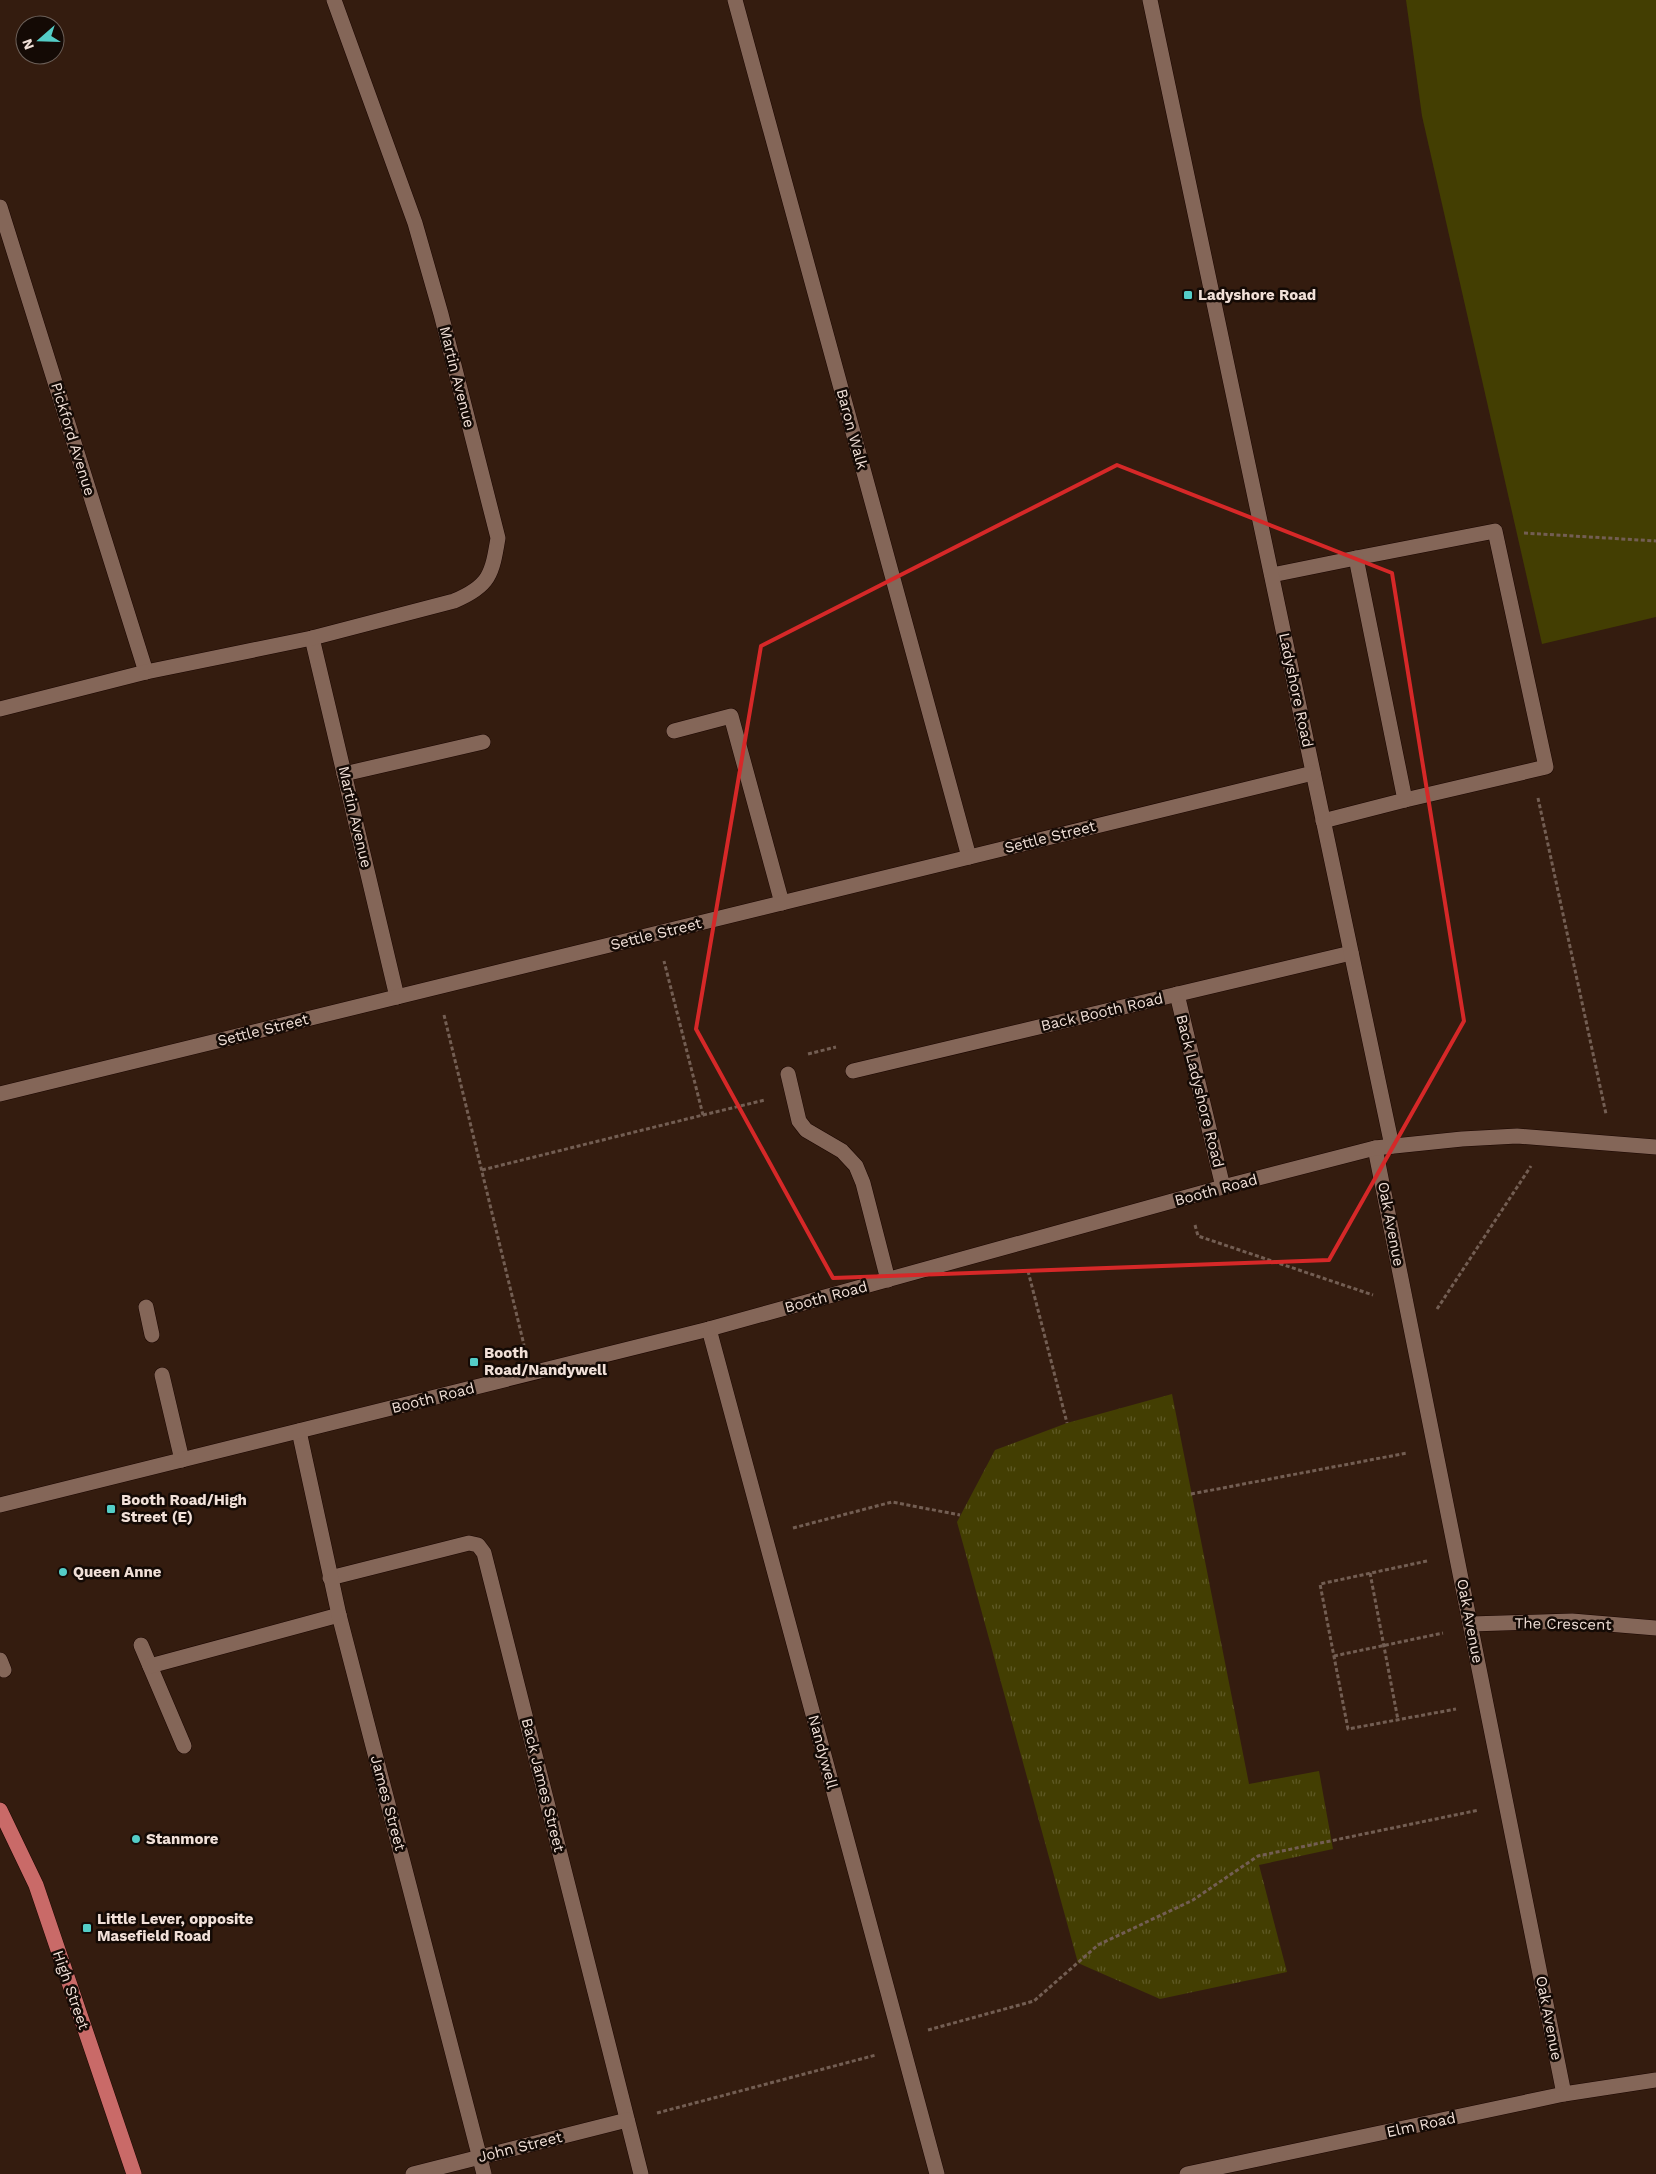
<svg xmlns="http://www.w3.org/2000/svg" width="1656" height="2174" viewBox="0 0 1656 2174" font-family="'Work Sans',sans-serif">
	<defs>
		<pattern id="grass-tufts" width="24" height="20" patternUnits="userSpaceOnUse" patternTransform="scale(1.25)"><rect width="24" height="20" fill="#433e02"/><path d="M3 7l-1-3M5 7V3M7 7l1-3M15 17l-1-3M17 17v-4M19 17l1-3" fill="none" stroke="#5f5a26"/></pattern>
	</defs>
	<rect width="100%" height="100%" fill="#341c0f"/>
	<path fill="url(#grass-tufts)" d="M1172 1394 1249 1784 1319 1771 1333 1849 1259 1865 1287 1972 1160 1999 1078 1963 957 1522 995 1450 1067 1423Z"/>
	<path fill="#433e02" d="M1406 0H1656V617L1542 644 1422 116Z"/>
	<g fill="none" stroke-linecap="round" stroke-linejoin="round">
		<g stroke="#1b0600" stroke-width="16">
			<g id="service">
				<path d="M1356 558 1495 531 1546 767 1405 800"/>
				<path d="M1272 575 1356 558 1405 800 1323 821"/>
				<path d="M674 731 731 716 782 903"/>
				<path d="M344 774 483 742"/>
				<path d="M1177 994 1223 1187"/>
				<path d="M853 1071 1351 953"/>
				<path d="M788 1074 799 1121 806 1130 842 1151 856 1166 863 1183 888 1280"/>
				<path d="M146 1307 152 1335"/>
				<path d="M162 1375 182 1460"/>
				<path d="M330 1578 469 1543 478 1545 484 1553 641 2174"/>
				<path d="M141 1645 184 1746"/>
				<path d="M0 1660 4 1670"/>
				<path d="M150 1666 339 1615"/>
				<path d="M413 2174 627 2120"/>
			</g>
		</g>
		<g stroke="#1b0600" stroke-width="16">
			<g id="minor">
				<path d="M735 0 969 857"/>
				<path d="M1150 0 1392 1146"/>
				<path d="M0 207 146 672"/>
				<path d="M312 638 397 997"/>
				<path d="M0 709 146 672 312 638 454 601C490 586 492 574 498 538L441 314 415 223 334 0"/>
				<path d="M0 1094 1313 773"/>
				<path d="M1375 1148 1564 2094"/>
				<path d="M709 1329 937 2174"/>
				<path d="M299 1431 339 1615 484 2174"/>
				<path d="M0 1505 709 1329 1223 1187 1375 1148 1462 1139 1517 1136 1656 1147"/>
				<path d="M1471 1624 1572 1621 1656 1628"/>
				<path d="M1187 2174 1564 2094 1656 2080"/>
			</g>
		</g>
		<g stroke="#1b0600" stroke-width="16">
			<path id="primary" d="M0 1810 36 1885 134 2174"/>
		</g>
		<g stroke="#735e53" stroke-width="3" stroke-dasharray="4 2.5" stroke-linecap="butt">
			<path d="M1524 533 1656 541"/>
			<path d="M1538 798 1606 1114"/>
			<path d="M444 1015 524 1345"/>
			<path d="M808 1054 836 1047"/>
			<path d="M703 1115 765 1100"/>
			<path d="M482 1170 703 1115 664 961"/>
			<path d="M1195 1225 1198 1236 1373 1295"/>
			<path d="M1028 1271 1067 1423"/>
			<path d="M1437 1309 1531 1166"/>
			<path d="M1191 1494 1407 1453"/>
			<path d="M793 1528 892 1502 960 1515"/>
			<path d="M1427 1561 1320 1584 1348 1729 1456 1709"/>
			<path d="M1370 1573 1398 1720"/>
			<path d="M1334 1656 1443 1633"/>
			<path d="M928 2030 1034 2001 1098 1945 1193 1900 1258 1856 1479 1810"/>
			<path d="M657 2113 876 2055"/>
		</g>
		<use href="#service" stroke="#846658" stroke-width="15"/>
		<use href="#minor" stroke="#846658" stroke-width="15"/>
		<use href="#primary" stroke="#c96a68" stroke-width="15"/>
	</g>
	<path fill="none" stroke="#d62828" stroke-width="4" stroke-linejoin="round" d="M1117 465 1392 573 1464 1021 1329 1260 833 1278 696 1029 761 646Z"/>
	<g fill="#54cdc7" stroke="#140a05" stroke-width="2">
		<rect x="1183" y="290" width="10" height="10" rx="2.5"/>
		<rect x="469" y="1357" width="10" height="10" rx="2.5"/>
		<rect x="106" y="1504" width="10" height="10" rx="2.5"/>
		<circle cx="63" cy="1572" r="5"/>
		<circle cx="136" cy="1839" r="5"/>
		<rect x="82" y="1923" width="10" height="10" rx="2.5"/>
	</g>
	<g text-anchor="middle" stroke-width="5" stroke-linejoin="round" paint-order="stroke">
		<g font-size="15" font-weight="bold" fill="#f1e0d8" stroke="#140a05" text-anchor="start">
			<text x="1198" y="300">Ladyshore Road</text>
			<text x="484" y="1358">Booth<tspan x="484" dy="17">Road/Nandywell</tspan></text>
			<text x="121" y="1505">Booth Road/High<tspan x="121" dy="17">Street (E)</tspan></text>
			<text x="73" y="1577">Queen Anne</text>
			<text x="146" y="1844">Stanmore</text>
			<text x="97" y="1924">Little Lever, opposite<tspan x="97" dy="17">Masefield Road</tspan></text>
		</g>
		<g font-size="15" fill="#f1e0d8" stroke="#140a05">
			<text transform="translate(457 377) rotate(76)" y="5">Martin Avenue</text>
			<text transform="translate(852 429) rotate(75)" y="5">Baron Walk</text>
			<text transform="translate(73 439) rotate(73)" y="5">Pickford Avenue</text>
			<text transform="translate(1296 690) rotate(78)" y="5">Ladyshore Road</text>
			<text transform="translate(355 817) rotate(77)" y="5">Martin Avenue</text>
			<text transform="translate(1050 837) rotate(-14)" y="5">Settle Street</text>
			<text transform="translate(656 934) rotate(-14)" y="5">Settle Street</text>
			<text transform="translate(1102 1012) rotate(-13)" y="5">Back Booth Road</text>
			<text transform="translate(263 1030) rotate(-14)" y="5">Settle Street</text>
			<text transform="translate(1200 1091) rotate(76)" y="5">Back Ladyshore Road</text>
			<text transform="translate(1216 1190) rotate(-15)" y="5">Booth Road</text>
			<text transform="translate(1391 1224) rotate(79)" y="5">Oak Avenue</text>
			<text transform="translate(826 1297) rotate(-15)" y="5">Booth Road</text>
			<text transform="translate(433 1398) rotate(-14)" y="5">Booth Road</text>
			<text transform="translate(1470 1621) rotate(79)" y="5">Oak Avenue</text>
			<text transform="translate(1563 1624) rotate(1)" y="5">The Crescent</text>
			<text transform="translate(823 1752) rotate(75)" y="5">Nandywell</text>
			<text transform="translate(543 1785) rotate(76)" y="5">Back James Street</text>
			<text transform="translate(388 1803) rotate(75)" y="5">James Street</text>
			<text transform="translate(71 1990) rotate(71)" y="5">High Street</text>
			<text transform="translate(1549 2018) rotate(79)" y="5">Oak Avenue</text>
			<text transform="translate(1421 2125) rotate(-12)" y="5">Elm Road</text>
			<text transform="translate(520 2147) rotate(-14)" y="5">John Street</text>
		</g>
	</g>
	<g transform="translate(40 40) rotate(250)"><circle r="24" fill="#140a05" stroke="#6c6059"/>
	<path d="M0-4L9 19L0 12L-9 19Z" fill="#54cdc7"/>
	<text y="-8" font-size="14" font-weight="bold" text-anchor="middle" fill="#f1e0d8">N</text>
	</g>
</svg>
